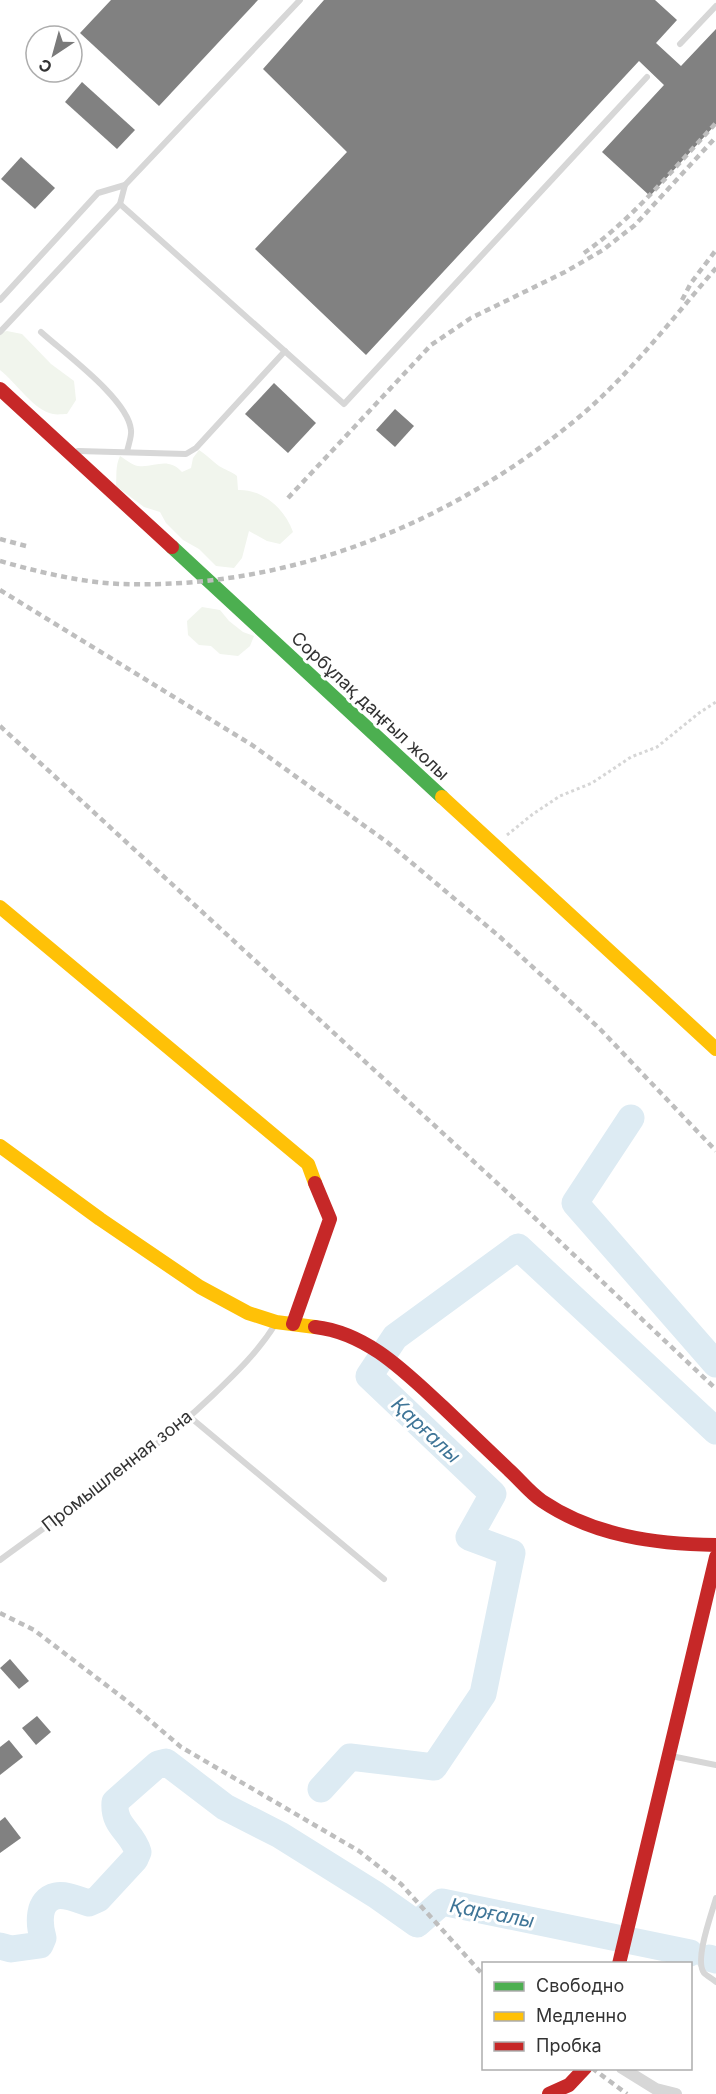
<svg xmlns="http://www.w3.org/2000/svg" width="716" height="2094" viewBox="0 0 716 2094" font-family="Inter,sans-serif">
	<rect width="100%" height="100%" fill="#fff"/>
	<g fill="#f1f5ed">
		<path d="M7 331 22 334 51 364 74 381 76 400 67 414C63 414 57 415 53 414 33 410 16 382 0 370V333Z"/>
		<path d="M199 450C207 455 212 461 219 466 225 470 231 471 237 476L238 490C263 489 285 509 293 532L280 544 267 541 249 531 242 558 234 568 216 566 199 549 183 540 166 523 160 512 144 507 116 486C117 475 115 467 120 456 125 459 132 465 138 466 155 468 167 456 182 472L191 468 193 458Z"/>
		<path d="M202 607 220 610 229 621 243 632 254 636 250 646 238 656 220 654 211 646 199 645 188 635 187 621Z"/>
	</g>
	<g fill="none" stroke-linecap="round" stroke-linejoin="round">
		<g stroke="#ddebf3" stroke-width="27">
			<path d="M631 1118 575 1203 716 1364"/>
			<path d="M321 1789 350 1757 434 1767 483 1694 512 1553 469 1537 493 1494 369 1376 395 1337 518 1247 716 1431"/>
			<path d="M0 1946 11 1949 40 1945 43 1938C39 1924 37 1900 56 1896 66 1894 79 1900 89 1903L98 1899 135 1859 138 1852C132 1831 113 1827 115 1802L158 1764 166 1762 225 1807 280 1835 376 1895 417 1924 442 1902 690 1953"/>
			<path d="M709 1958 716 1960"/>
		</g>
	</g>
	<g fill="#818181">
		<path d="M111 0H258L159 106 80 33Z"/>
		<path d="M324 0H655L677 20 656 43 681 66 716 29V124L650 196 602 152 664 85 639 61 366 355 255 249 347 152 263 69Z"/>
		<path d="M82 82 135 130 117 149 65 102Z"/>
		<path d="M21 157 55 188 35 209 1 179Z"/>
		<path d="M274 383 316 423 288 453 245 414Z"/>
		<path d="M395 409 414 426 395 447 376 430Z"/>
		<path d="M10 1659 29 1681 19 1689 0 1668Z"/>
		<path d="M37 1716 51 1732 36 1745 22 1728Z"/>
		<path d="M9 1740 23 1757 0 1775V1747Z"/>
		<path d="M5 1817 21 1838 0 1853V1821Z"/>
	</g>
	<g fill="none" stroke-linecap="round" stroke-linejoin="round">
		<path stroke="#d6d6d6" stroke-width="3" stroke-dasharray="3 3" stroke-linecap="butt" d="M507 835 533 814 560 796 592 783 631 757 657 747 699 713 716 702"/>
		<g stroke="#d7d7d7" stroke-width="6">
			<path d="M680 44 716 6"/>
			<path d="M120 204 125 185"/>
			<path d="M0 300 98 193 125 185 300 0"/>
			<path d="M0 332 120 204 344 404 647 77"/>
			<path d="M41 332C64 353 128 399 131 430 132 436 128 446 127 452"/>
			<path d="M78 451 186 454 196 448 285 351"/>
			<path d="M190 1417 384 1579"/>
			<path d="M0 1560C72 1507 148 1457 213 1395 236 1373 259 1351 276 1323"/>
			<path d="M671 1756 716 1765"/>
			<path d="M716 1898C712 1913 694 1960 704 1973 707 1976 713 1979 716 1982"/>
		</g>
		<path stroke="#d7d7d7" stroke-width="12" d="M622 2068 656 2089 676 2094"/>
		<path stroke="#4caf50" stroke-width="14" d="M172 547 442 797"/>
		<g stroke="#ffc107" stroke-width="14">
			<path d="M442 797 716 1049"/>
			<path d="M0 907 308 1164 315 1183"/>
			<path d="M0 1146 100 1219 200 1287 248 1313 276 1322 315 1327"/>
		</g>
		<g stroke="#c62828" stroke-width="14">
			<path d="M0 389 172 547"/>
			<path d="M293 1324 330 1219 315 1183"/>
			<path d="M315 1327C368 1333 406 1373 443 1407 465 1428 487 1449 509 1470 520 1480 530 1493 542 1501 594 1536 655 1544 716 1545"/>
			<path d="M619 1964 716 1557"/>
			<path d="M549 2094 569 2085 585 2068"/>
		</g>
		<g stroke="#bebebe" stroke-width="4.5" stroke-dasharray="6 4.5" stroke-linecap="butt">
			<path d="M584 253C634 218 674 168 716 123"/>
			<path d="M682 300 691 283 716 250"/>
			<path d="M288 498 431 345 471 318 565 272 603 250 635 225 716 137"/>
			<path d="M0 539 26 546"/>
			<path d="M0 561C39 572 79 582 120 584 291 590 456 522 585 412 634 369 674 317 716 268"/>
			<path d="M0 590 252 745 387 842 500 937 599 1028 716 1151"/>
			<path d="M0 726 521 1205 716 1389"/>
			<path d="M0 1613 34 1630 127 1701 181 1747 359 1851 401 1884 484 1976"/>
			<path d="M592 2068 627 2094"/>
		</g>
	</g>
	<g text-anchor="middle" stroke-width="6" stroke-linejoin="round" paint-order="stroke">
		<g font-size="18" fill="#333" stroke="#fff">
			<text transform="translate(370 706) rotate(43)" y="6">Сорбұлақ даңғыл жолы</text>
			<text transform="translate(117 1471) rotate(-38)" y="6">Промышленная зона</text>
		</g>
		<g font-size="20" font-style="italic" fill="#3f7597" stroke="#fff">
			<text transform="translate(426 1430) rotate(43)" y="7">Қарғалы</text>
			<text transform="translate(492 1913) rotate(11)" y="7">Қарғалы</text>
		</g>
	</g>
	<rect x="482" y="1962" width="210" height="108" fill="#ffffff" stroke="#adadad" stroke-width="1.5"/>
	<rect x="494" y="1982" width="30" height="9" fill="#4caf50" stroke="#adadad" stroke-width="1.5"/>
	<text x="536" y="1992" font-size="18" fill="#333333">Свободно</text>
	<rect x="494" y="2012" width="30" height="9" fill="#ffc107" stroke="#adadad" stroke-width="1.5"/>
	<text x="536" y="2022" font-size="18" fill="#333333">Медленно</text>
	<rect x="494" y="2042" width="30" height="9" fill="#c62828" stroke="#adadad" stroke-width="1.5"/>
	<text x="536" y="2052" font-size="18" fill="#333333">Пробка</text>
	<g transform="translate(54 54) rotate(216)"><circle r="28" fill="#ffffff" stroke="#adadad" stroke-width="1.5"/>
	<path d="M0-4.5L10 22L0 15L-10 22Z" fill="#7a7a7a"/>
	<text y="-9" font-size="16" font-weight="bold" text-anchor="middle" fill="#333333">С</text>
	</g>
</svg>
